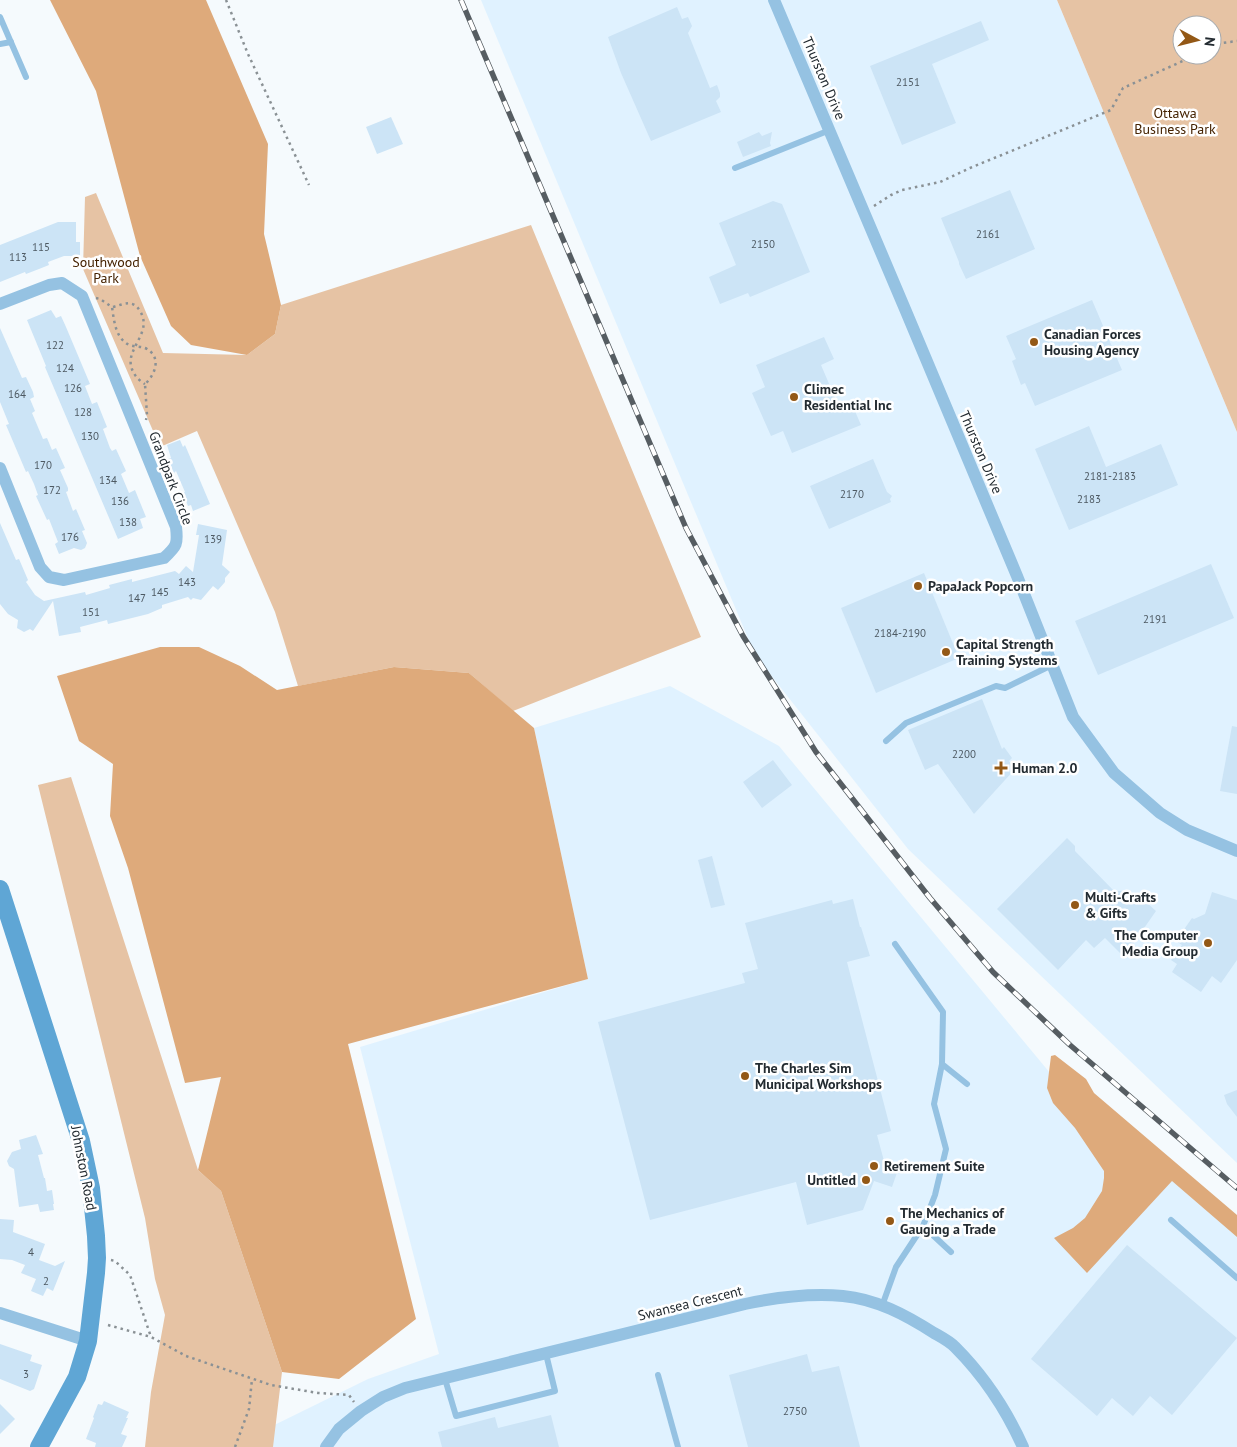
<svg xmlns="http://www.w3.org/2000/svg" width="1237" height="1447" viewBox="0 0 1237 1447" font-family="'PT Sans',sans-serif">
	<rect width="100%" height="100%" fill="#f5fafd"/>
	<g fill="#e0f2ff">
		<path d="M481 0H1057L1237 432V1163L908 849 755 655Z"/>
		<path d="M670 686 779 746 1118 1155 1169 1165 1237 1219V1447H251L250 1437 368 1379 439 1354 360 1047 588 979 534 728Z"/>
	</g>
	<g fill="#e6c3a4" fill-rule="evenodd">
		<path d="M1057 0H1237V432ZM1182 25H1212V55H1182Z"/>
		<path d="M96 193 163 353 247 355 275 334 281 305 531 225 701 637 513 711 469 673 394 667 298 686 275 612 197 431 160 447 83 269 85 197Z"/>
		<path d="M71 777 198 1170 221 1191 282 1372 273 1447H145L151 1392 165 1315 155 1279 145 1218 38 785Z"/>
	</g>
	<g fill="#deaa7b">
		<path d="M50 0H206L268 144 264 234 281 305 275 334 247 355 191 345 171 326 140 256 96 91Z"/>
		<path d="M160 647H199L240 666 277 690 394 667 469 673 534 728 588 979 348 1044 416 1319 339 1379 282 1372 221 1191 198 1170 221 1077 185 1083 128 868 110 816 113 764 79 741 57 676Z"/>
		<path d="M1055 1055 1086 1079 1094 1093 1237 1215V1237L1172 1181 1087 1273 1054 1238 1073 1228 1085 1218 1102 1191 1104 1178V1171L1075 1128 1053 1103 1047 1088 1051 1056Z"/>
	</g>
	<g fill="#cce4f6">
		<path d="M677 7 682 19 688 17 692 26 688 33 710 88 717 85 720 93V97L716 101 721 112 651 141 621 73 608 37Z"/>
		<path d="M981 21 989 40 932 64 956 123 902 145 870 66Z"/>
		<path d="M391 117 403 144 377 154 366 127Z"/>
		<path d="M759 132 762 136 772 132 770 143 771 146 743 157 737 142Z"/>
		<path d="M1010 190 1035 249 966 279 959 264V262L941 218Z"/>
		<path d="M773 201 782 204 810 272 750 297 748 293 720 304 709 277 736 265 719 223Z"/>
		<path d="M58 222H76V242H80V256H64L48 262 49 265 39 269 26 274 25 272 0 282V245Z"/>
		<path d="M1092 300 1122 370 1035 406 1025 383 1021 385 1012 361 1016 359 1006 336Z"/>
		<path d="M51 310 56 318 61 316 66 327 90 384 85 386 92 404 97 402 107 427 103 429 110 448 112 451 116 449 126 471 121 474 129 493 135 490 146 517 140 519 143 528 118 539 45 367 46 366 27 320Z"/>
		<path d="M0 328 22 378 26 377 33 392 34 397 30 399 35 411 32 413 43 439 47 438 52 450 56 448 65 468 60 470 68 488V491L66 492 73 511 76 509 85 530 82 531 87 543 85 548 81 550 74 548 59 554 55 544 58 542 49 519 47 520 36 496 38 495 34 484 28 471 26 472 6 425 9 424 0 402Z"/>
		<path d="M824 337 834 359 821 365 839 407 851 402 861 425 792 453 783 431 771 436 752 393 765 387 756 365Z"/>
		<path d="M1089 426 1106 467 1161 444 1178 485 1069 530 1035 449Z"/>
		<path d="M180 440 183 447 185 445 210 504 193 511 191 505 188 506 183 493 185 492 176 471 174 473 168 459 171 458 167 445Z"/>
		<path d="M873 459 887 492 892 496 890 499 891 502 829 529 810 486Z"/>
		<path d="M0 523 16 560 19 559 28 580 26 582 35 595 44 601 85 592 86 595 110 588 109 585 132 579V582L175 571 179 574 186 566 193 572 199 535H196L198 524 227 530 222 565 230 572 225 578V582L218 590 213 586 201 600 193 598 191 600 188 597 162 605V608L148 614 108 624 107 620 80 627 81 632 59 636 53 601 33 631 30 629 24 632 17 628 18 620 8 614 0 604Z"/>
		<path d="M1211 564 1234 618 1098 675 1075 621Z"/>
		<path d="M924 573 959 658 876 693 841 608Z"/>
		<path d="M982 699 1002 749 1004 747 1012 758 1009 761 1015 769 974 814 938 764 925 770 908 730Z"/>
		<path d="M1232 726 1237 727V794L1220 791Z"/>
		<path d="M773 760 792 785 762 808 743 782Z"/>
		<path d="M1067 838 1075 846V851L1114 891H1125L1130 896H1135L1141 902H1146L1156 911 1124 957 1105 938 1094 948 1086 940 1058 970 997 909Z"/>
		<path d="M712 856 725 905 711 908 698 860Z"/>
		<path d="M1212 892 1237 900V960L1221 983 1212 976 1201 992 1172 972 1177 964 1171 960 1182 945 1176 941 1192 918 1194 919 1205 914Z"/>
		<path d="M853 899 860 927H861L870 956 847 962 891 1131 877 1135 884 1161 899 1167 892 1187 874 1181 863 1210 807 1225 796 1182 650 1220 598 1022 745 983 742 973 758 969 745 923 832 900 833 904Z"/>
		<path d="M1237 1090V1117L1227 1104 1224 1095Z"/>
		<path d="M36 1135 43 1154 38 1155 44 1178H45L47 1191 52 1190 54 1204H53L54 1210 40 1212 38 1204 19 1207 14 1169 9 1166 7 1161 12 1152 21 1149 19 1140Z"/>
		<path d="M0 1219 14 1220 13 1232 45 1244 39 1260 55 1266 65 1261 53 1291 47 1288 43 1296 31 1291 36 1279 21 1273 25 1265 12 1260 0 1259Z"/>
		<path d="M1127 1245 1237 1338 1172 1415 1150 1396 1133 1416 1112 1398 1097 1416 1031 1359Z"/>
		<path d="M0 1344 32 1355 30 1361 42 1365 34 1389 30 1391 0 1379Z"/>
		<path d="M807 1354 812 1372 839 1366 860 1447H748L729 1375Z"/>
		<path d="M104 1401 129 1412 126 1418H128L121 1434 127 1436 122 1447H95L96 1443 86 1439 94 1418 93 1417 98 1404 102 1405Z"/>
		<path d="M0 1404 15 1419 0 1434Z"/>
		<path d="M551 1415 559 1447H442L438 1432 495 1417 498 1428Z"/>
	</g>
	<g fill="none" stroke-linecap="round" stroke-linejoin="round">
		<g stroke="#8a9195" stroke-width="2.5" stroke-dasharray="2.5 4" stroke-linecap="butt">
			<path d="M226 0 248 54 309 185"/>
			<path d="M1212 48 1222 43 1237 41"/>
			<path d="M874 206 891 195 902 190 940 182 970 168 1111 110 1123 88 1196 55"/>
			<path d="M96 298 100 299 112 307C114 320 115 335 126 343 131 347 139 346 145 348 162 356 156 374 145 384L147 415 146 420"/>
			<path d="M113 307C124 304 133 299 140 311 153 332 127 347 131 366 133 374 138 380 145 384"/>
			<path d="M111 1260 115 1261 130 1275 151 1337 186 1356 271 1385 318 1393 349 1395 354 1402"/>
			<path d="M108 1325 151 1337"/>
			<path d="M235 1447 249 1409 252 1379"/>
		</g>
		<g stroke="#95c2e2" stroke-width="6">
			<path d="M0 17 26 77"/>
			<path d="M0 44 11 42"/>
			<path d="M735 168 830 130"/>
			<path d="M886 741 906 723 996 686 1005 688 1052 665"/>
			<path d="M895 944 943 1012 942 1064"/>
			<path d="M1171 1220 1237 1278"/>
			<path d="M923 1226 951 1252"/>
			<path d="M882 1306 896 1267 923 1226 935 1195 946 1149 934 1104 942 1064 967 1084"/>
			<path d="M658 1375 678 1447"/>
			<path d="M445 1379 456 1416 555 1391 546 1354"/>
		</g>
		<g stroke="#95c2e2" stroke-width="12">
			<path d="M774 0 905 309 1017 576 1073 717 1114 773 1160 813 1187 830 1237 851"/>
			<path d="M0 304 49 285 62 283 82 296 176 527C178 544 177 546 164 558L64 580 49 577 40 567 0 468"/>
			<path d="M0 1313 88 1341"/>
			<path d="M326 1447 339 1429 361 1411 383 1397 405 1388 745 1304C778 1297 809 1293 843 1296 876 1299 906 1315 934 1333 941 1337 949 1341 955 1347 985 1377 1006 1409 1023 1447"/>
		</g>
		<path stroke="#5fa6d5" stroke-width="18" d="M0 889 81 1141 91 1188 96 1236 97 1258 96 1273 88 1341 77 1377 39 1447"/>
		<g stroke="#565d62" stroke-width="5.5">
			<path id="rail" d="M461 0 686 528 743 636 816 752 930 898 993 972 1070 1045 1237 1188"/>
		</g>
		<use href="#rail" stroke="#fff" stroke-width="4" stroke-dasharray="11" stroke-linecap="butt"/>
	</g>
	<g fill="#935816" stroke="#fff" stroke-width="2">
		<circle cx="1034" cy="342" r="5"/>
		<circle cx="794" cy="397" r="5"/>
		<circle cx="918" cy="586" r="5"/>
		<circle cx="946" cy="652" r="5"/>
		<path d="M998.5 760.5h5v5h5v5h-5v5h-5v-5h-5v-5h5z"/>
		<circle cx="1075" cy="905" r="5"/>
		<circle cx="1208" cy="943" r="5"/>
		<circle cx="745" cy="1076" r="5"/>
		<circle cx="874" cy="1166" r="5"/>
		<circle cx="866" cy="1180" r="5"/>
		<circle cx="890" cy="1221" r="5"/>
	</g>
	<g text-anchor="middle" stroke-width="5" stroke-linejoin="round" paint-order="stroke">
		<g font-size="11" fill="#4d5962">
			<text x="908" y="86">2151</text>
			<text x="988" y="238">2161</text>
			<text x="763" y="248">2150</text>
			<text x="41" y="251">115</text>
			<text x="18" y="261">113</text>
			<text x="55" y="349">122</text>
			<text x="65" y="372">124</text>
			<text x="73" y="392">126</text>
			<text x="17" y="398">164</text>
			<text x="83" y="416">128</text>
			<text x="90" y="440">130</text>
			<text x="43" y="469">170</text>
			<text x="1110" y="480">2181-2183</text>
			<text x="108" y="484">134</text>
			<text x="52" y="494">172</text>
			<text x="852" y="498">2170</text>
			<text x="1089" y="503">2183</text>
			<text x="120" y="505">136</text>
			<text x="128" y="526">138</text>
			<text x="70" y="541">176</text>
			<text x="213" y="543">139</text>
			<text x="187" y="586">143</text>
			<text x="160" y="596">145</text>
			<text x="137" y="602">147</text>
			<text x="91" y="616">151</text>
			<text x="1155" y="623">2191</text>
			<text x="900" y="637">2184-2190</text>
			<text x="964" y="758">2200</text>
			<text x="31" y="1256">4</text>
			<text x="46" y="1285">2</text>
			<text x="26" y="1378">3</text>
			<text x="795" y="1415">2750</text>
		</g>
		<g font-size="14" fill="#232b31" stroke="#fff">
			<text transform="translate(824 78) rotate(67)" y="5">Thurston Drive</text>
			<text transform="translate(981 452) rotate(67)" y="5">Thurston Drive</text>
			<text transform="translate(171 478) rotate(69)" y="5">Grandpark Circle</text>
			<text transform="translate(84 1168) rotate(79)" y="5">Johnston Road</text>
			<text transform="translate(690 1303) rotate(-14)" y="5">Swansea Crescent</text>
		</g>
		<g font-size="14" fill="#420" stroke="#fff">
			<text x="1175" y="118">Ottawa<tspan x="1175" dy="16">Business Park</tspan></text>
			<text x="106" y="267">Southwood<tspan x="106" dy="16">Park</tspan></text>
		</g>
		<g font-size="14" font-weight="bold" fill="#232b31" stroke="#fff" text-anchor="start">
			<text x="1044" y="339">Canadian Forces<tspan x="1044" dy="16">Housing Agency</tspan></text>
			<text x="804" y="394">Climec<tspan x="804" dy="16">Residential Inc</tspan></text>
			<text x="928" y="591">PapaJack Popcorn</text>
			<text x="956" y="649">Capital Strength<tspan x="956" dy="16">Training Systems</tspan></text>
			<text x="1012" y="773">Human 2.0</text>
			<text x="1085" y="902">Multi-Crafts<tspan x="1085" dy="16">&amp; Gifts</tspan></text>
			<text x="1198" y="940" text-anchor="end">The Computer<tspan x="1198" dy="16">Media Group</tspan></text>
			<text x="755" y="1073">The Charles Sim<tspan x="755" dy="16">Municipal Workshops</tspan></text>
			<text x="884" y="1171">Retirement Suite</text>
			<text x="856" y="1185" text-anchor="end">Untitled</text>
			<text x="900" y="1218">The Mechanics of<tspan x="900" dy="16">Gauging a Trade</tspan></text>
		</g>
	</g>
	<g transform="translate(1197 40) rotate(97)"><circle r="24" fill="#ffffff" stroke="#a7aaad"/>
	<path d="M0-4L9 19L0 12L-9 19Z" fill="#935816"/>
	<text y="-8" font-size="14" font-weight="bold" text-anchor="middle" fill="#232b31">N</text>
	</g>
</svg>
